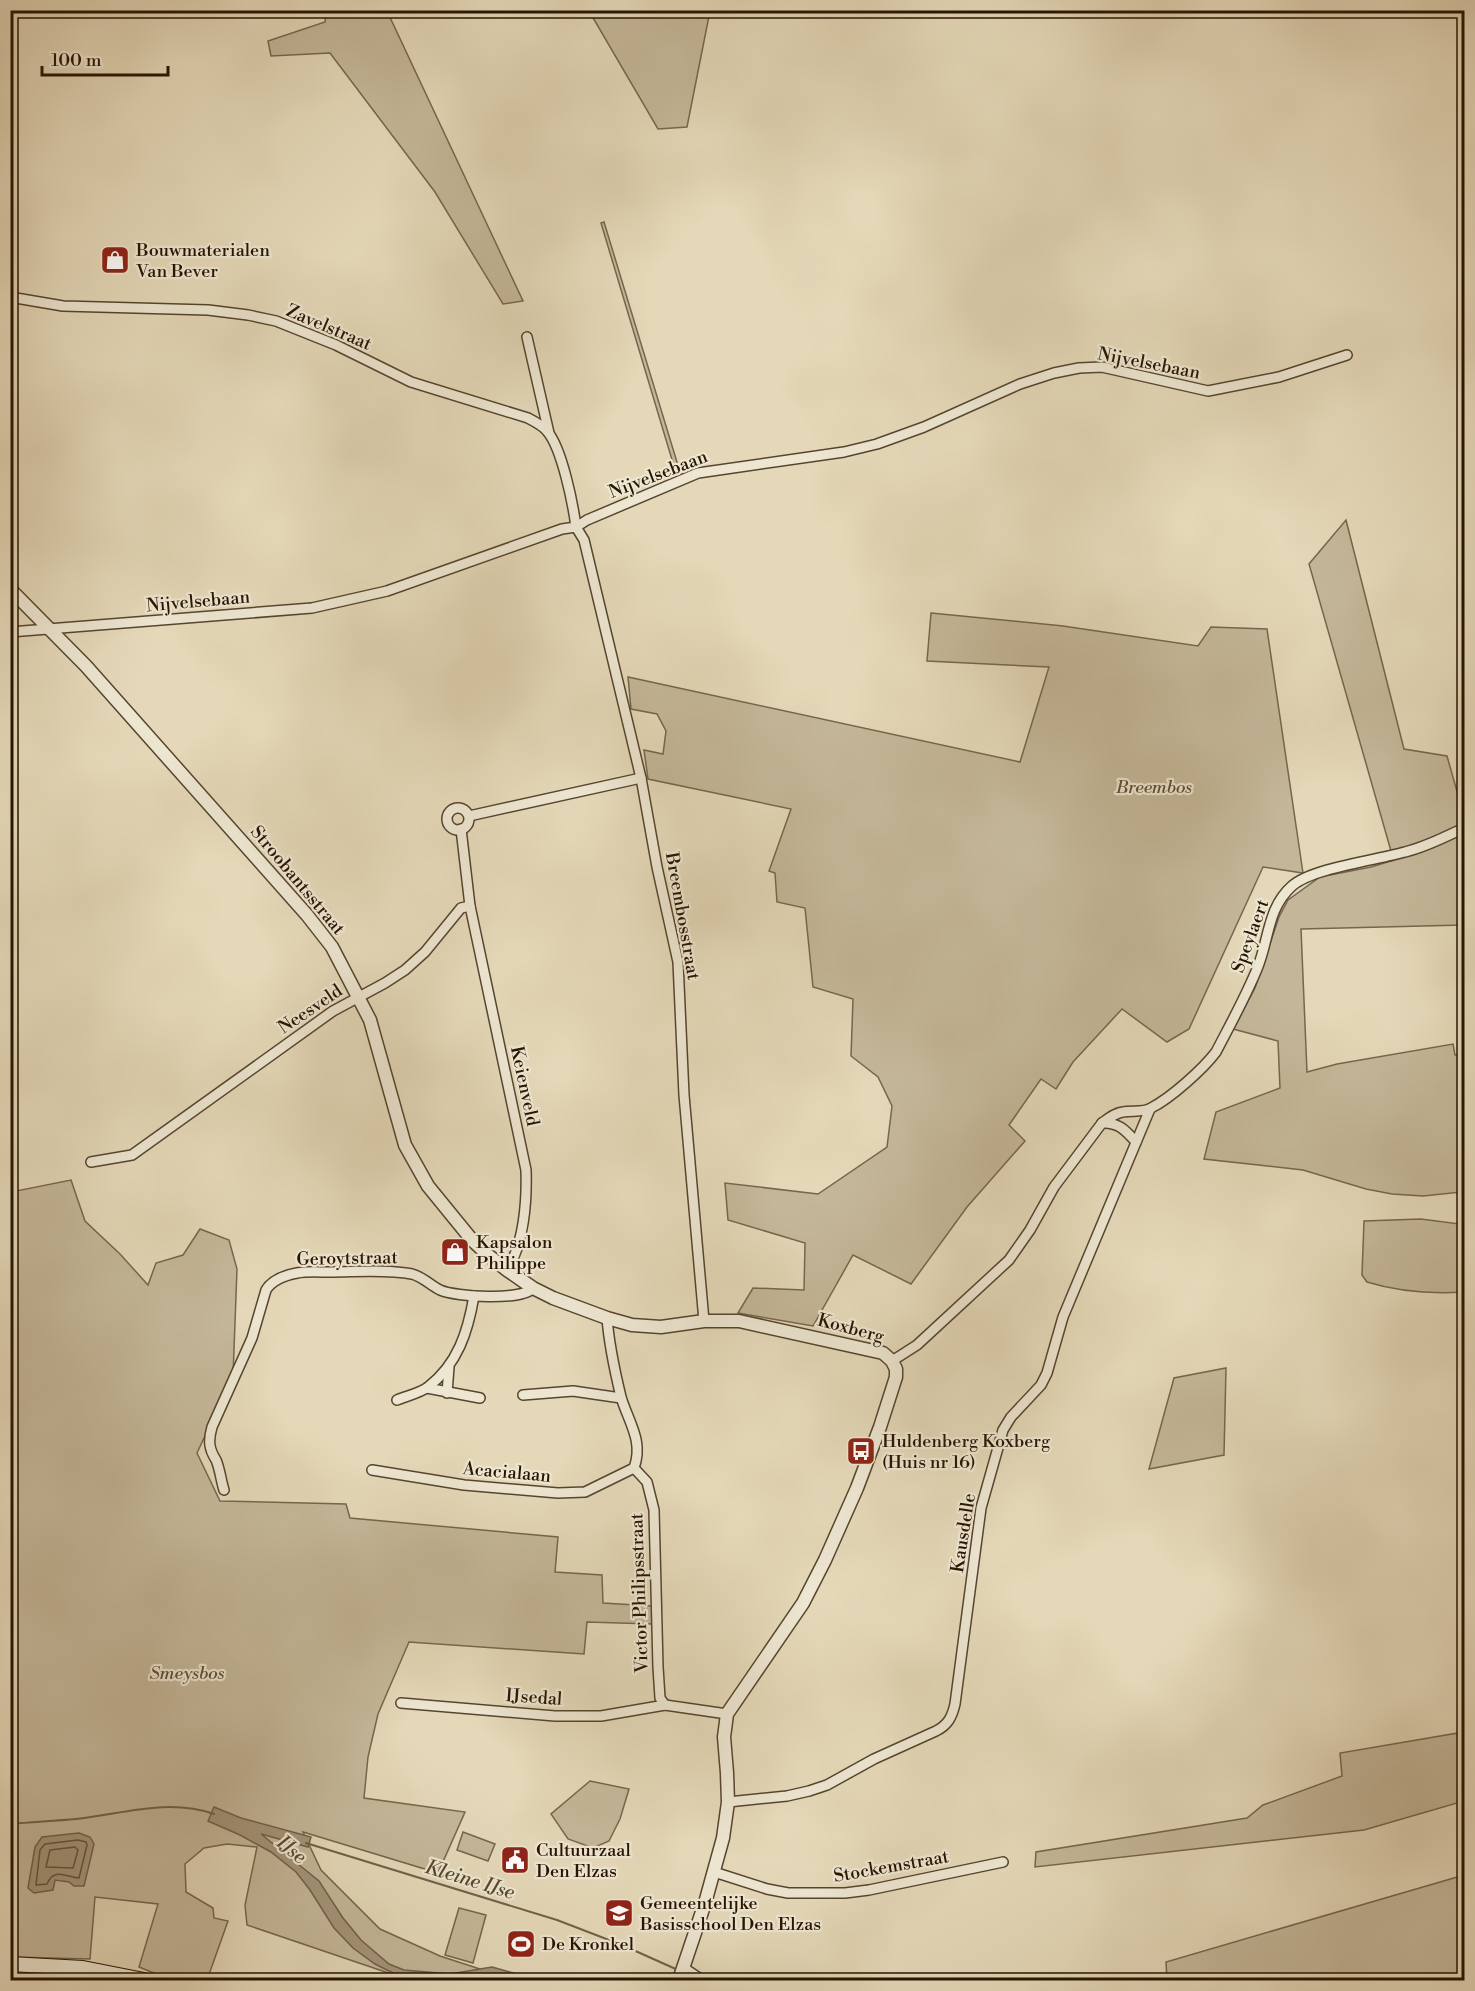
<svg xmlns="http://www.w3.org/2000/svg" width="1475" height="1991" viewBox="0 0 1475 1991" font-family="'Libre Bodoni',serif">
	<rect width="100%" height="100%" fill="#e4d8b8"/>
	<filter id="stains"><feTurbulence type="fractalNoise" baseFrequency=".00333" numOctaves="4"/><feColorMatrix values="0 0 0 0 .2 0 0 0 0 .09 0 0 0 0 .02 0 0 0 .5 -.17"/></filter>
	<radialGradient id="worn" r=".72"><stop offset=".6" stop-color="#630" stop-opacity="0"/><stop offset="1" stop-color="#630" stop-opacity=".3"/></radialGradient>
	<g fill="#c4b799" stroke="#76664d" stroke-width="1.5">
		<path d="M326 11H387L523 301 503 304 435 192 330 53 271 56 268 41 325 22Z"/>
		<path d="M589 11H707L709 16 687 127 658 129Z"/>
		<path d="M604 222 680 472 676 473 601 223Z"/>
		<path d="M1346 520 1404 749 1447 756 1460 802H1464V828L1451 834 1391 851 1309 564Z"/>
		<path d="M931 613 1063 626 1198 646 1211 627 1267 629 1303 873 1263 867 1189 1029 1167 1042 1122 1009 1073 1062 1056 1089 1041 1079 1009 1125 1025 1141 967 1207 911 1284 853 1255 813 1326 738 1313 753 1288 804 1290 805 1243 728 1220 725 1183 818 1194 887 1147 892 1106 878 1077 851 1056 853 999 813 987 805 908 777 902 775 873 769 871 791 809 648 779 644 750 663 754 666 731 657 714 631 709 628 677 1020 762 1049 667 927 661Z"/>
		<path d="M1464 833V925L1301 929 1307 1072 1337 1064 1453 1044 1455 1055 1464 1054V1292C1430 1294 1399 1292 1367 1282L1362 1275 1364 1221 1421 1219 1459 1224 1461 1192 1423 1196 1392 1194 1366 1189 1303 1170 1204 1159 1216 1112 1280 1088 1278 1041 1233 1029 1255 988 1279 917 1288 900 1320 877 1371 867 1424 851Z"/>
		<path d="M71 1180 85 1221 120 1254 148 1285 156 1263 183 1255 200 1229 229 1240 237 1269 233 1376 197 1453 220 1501 346 1504 350 1518 558 1537 555 1572 602 1575 603 1603 652 1606V1624L587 1622 584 1654 409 1642 378 1714 368 1757 364 1798 465 1812 438 1873 303 1832 321 1870 380 1929 440 1956 486 1971 426 1980H409L247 1925 245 1905 257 1847 227 1844 204 1848 185 1864 186 1892 213 1908 214 1918 228 1921 207 1980H171L139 1967 158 1904 95 1897 90 1959 11 1957 10 1649 17 1623H11V1192Z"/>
		<path d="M1226 1368 1224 1455 1149 1469 1174 1378Z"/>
		<path d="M1464 1732V1801L1364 1830 1035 1867 1036 1852 1247 1818 1263 1805 1342 1776 1340 1753Z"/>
		<path d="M590 1781 629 1789 620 1819 609 1841 593 1848 568 1839 551 1814Z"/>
		<path d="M463 1832 495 1844 488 1861 457 1850Z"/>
		<path d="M1464 1875V1980H1167L1166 1962Z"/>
		<path d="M459 1908 486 1915 473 1963 445 1955Z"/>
	</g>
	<g fill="#a4957a" stroke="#72614a" stroke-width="1.5">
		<path d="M214 1807 241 1818 311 1837 308 1847 261 1834 319 1881 343 1918 361 1940 389 1964 404 1970 450 1974 492 1967 538 1980H515L496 1976 466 1980H430L397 1975 375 1964 353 1948 334 1928 310 1890 296 1872 271 1852 240 1835 208 1821Z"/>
		<path d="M79 1833 90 1837 94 1844 84 1886H74L69 1882 55 1880 53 1890 34 1893 28 1888 35 1847 42 1837Z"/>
	</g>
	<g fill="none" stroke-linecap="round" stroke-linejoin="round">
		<g stroke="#66543e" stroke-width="1.5">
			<path d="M78 1840 86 1842 87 1845 79 1878C66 1877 54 1867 47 1884L36 1885 40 1850 45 1844Z"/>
			<path d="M75 1847 78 1850 73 1868 46 1867 50 1850Z"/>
		</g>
		<g stroke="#72614a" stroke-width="2">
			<path d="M10 1824C32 1822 54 1821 76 1819 122 1814 168 1798 214 1814"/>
			<path d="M306 1843 557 1920 622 1945 678 1970"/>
			<path d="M685 1975 693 1980"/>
		</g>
		<g stroke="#56452f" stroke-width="12">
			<g id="minor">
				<path d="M10 297 63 306 208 310 248 315 276 321 336 345 411 382 528 418C535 422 542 425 547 431 562 448 573 504 576 527"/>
				<path d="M527 337 549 433"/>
				<path d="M576 527 584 540 641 778 657 867 678 962 684 1095 704 1321"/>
				<path d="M10 632 312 608 387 591 562 529 576 527 587 520 698 473 844 452 877 444 924 427 1020 384 1054 373 1079 368 1102 367 1208 391 1279 377 1347 355"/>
				<circle cx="458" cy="819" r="11"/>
				<path d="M469 816 641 778"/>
				<path d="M461 829 470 906 526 1170C527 1201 524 1244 507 1270"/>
				<path d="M1136 1142C1126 1131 1119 1122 1102 1123 1109 1118 1115 1113 1123 1112 1132 1110 1143 1113 1151 1108 1171 1098 1203 1069 1216 1052 1230 1025 1245 998 1257 969 1269 941 1267 908 1292 886 1312 868 1377 860 1405 852 1426 847 1445 837 1464 828"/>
				<path d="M91 1162 132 1155 333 1011 385 983 405 970 425 952 461 908 470 906"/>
				<path d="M607 1318C609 1344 615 1372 621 1397 628 1421 644 1441 634 1468"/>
				<path d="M892 1361 917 1345 1009 1260 1030 1230 1054 1187 1102 1123"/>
				<path d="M427 1388 480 1398"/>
				<path d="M447 1393 449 1367"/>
				<path d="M523 1395 573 1391 621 1398"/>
				<path d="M397 1400C407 1396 420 1393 428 1387 458 1364 468 1331 474 1296"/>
				<path d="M634 1468 647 1482 654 1510 658 1667 660 1698 665 1705"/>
				<path d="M372 1470 464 1485 558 1493 585 1492 634 1468"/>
				<path d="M224 1490C221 1481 220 1469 216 1460 209 1449 208 1441 212 1427L252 1338 266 1290C272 1280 286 1275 297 1273 307 1271 319 1272 329 1272 356 1272 386 1269 412 1274 423 1277 430 1285 440 1290 456 1297 522 1301 533 1288"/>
				<path d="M401 1703 555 1716H601L665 1705 727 1714"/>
				<path d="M728 1802 787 1796 809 1791 827 1785 874 1759 936 1731C948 1725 952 1717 955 1704L981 1508 1003 1430 1011 1417 1041 1385 1047 1373 1063 1317 1150 1109"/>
				<path d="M714 1872 767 1889 788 1893H845L869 1890 1003 1862"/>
				<path d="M684 1968 702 1980"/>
			</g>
		</g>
		<g stroke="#56452f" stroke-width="15">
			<path id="tertiary" d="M10 589 86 666 307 915 332 947 370 1020 405 1145 428 1186 472 1240 489 1256 507 1270 533 1288 553 1298 607 1318 632 1325 661 1327 704 1321H739L883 1353 892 1361 896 1369V1377L880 1427 857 1488 825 1560 803 1603 727 1714 724 1737 727 1773 728 1802 723 1838 705 1903 679 1980"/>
		</g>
		<g stroke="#271401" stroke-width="16">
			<path id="secondary" d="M10 1964 83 1968 144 1980"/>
		</g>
		<use href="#minor" stroke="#ede6d1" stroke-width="9"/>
		<use href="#tertiary" stroke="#ede6d1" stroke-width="12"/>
		<use href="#secondary" stroke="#ede6d1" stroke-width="14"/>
	</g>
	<defs>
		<g id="shop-square" transform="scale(1.5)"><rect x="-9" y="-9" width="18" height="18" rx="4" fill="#8f2418" stroke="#ede6d1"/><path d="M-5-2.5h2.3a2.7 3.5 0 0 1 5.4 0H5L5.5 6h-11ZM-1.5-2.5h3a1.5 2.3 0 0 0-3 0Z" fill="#fff"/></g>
		<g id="bus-square" transform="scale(1.5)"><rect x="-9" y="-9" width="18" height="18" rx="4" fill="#8f2418" stroke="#ede6d1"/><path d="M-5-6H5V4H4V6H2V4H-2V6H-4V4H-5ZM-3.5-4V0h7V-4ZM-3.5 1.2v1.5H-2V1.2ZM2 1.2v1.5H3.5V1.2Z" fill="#fff"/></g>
		<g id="civic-square" transform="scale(1.5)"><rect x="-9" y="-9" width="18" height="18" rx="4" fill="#8f2418" stroke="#ede6d1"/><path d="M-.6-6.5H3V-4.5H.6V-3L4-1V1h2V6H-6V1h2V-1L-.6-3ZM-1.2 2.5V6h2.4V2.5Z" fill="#fff"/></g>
		<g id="school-square" transform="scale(1.5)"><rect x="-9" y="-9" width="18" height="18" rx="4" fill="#8f2418" stroke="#ede6d1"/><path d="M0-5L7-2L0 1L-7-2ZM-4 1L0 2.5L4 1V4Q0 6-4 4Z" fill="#fff"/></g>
		<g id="stadium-square" transform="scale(1.5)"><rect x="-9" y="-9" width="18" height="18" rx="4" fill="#8f2418" stroke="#ede6d1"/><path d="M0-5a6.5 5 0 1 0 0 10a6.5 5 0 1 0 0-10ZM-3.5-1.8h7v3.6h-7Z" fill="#fff"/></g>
	</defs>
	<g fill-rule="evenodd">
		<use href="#shop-square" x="115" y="260"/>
		<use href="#shop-square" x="455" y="1252"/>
		<use href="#bus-square" x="861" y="1451"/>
		<use href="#civic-square" x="515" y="1860"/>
		<use href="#school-square" x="619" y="1913"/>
		<use href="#stadium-square" x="521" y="1944"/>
	</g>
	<g text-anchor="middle" stroke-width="4.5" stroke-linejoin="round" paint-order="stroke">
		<g font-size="18" fill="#271401" stroke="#ede6d1" text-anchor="start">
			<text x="136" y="256">Bouwmaterialen<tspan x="136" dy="21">Van Bever</tspan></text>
			<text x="476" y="1248">Kapsalon<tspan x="476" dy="21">Philippe</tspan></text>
			<text x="882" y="1447">Huldenberg Koxberg<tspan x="882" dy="21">(Huis nr 16)</tspan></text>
			<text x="536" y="1856">Cultuurzaal<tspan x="536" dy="21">Den Elzas</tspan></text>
			<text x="640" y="1909">Gemeentelijke<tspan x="640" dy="21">Basisschool Den Elzas</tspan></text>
			<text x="542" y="1950">De Kronkel</text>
		</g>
		<g font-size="18" fill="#271401" stroke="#ede6d1">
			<text transform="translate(329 327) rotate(23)" y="6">Zavelstraat</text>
			<text transform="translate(1149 363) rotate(11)" y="6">Nijvelsebaan</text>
			<text transform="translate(658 474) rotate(-21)" y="6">Nijvelsebaan</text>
			<text transform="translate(198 601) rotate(-5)" y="6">Nijvelsebaan</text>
			<text transform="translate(298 880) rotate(50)" y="6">Stroobantsstraat</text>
			<text transform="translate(683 916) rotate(80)" y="6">Breembosstraat</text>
			<text transform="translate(1250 936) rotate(-70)" y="6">Speylaert</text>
			<text transform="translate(310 1009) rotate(-34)" y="6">Neesveld</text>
			<text transform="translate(525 1086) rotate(78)" y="6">Keienveld</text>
			<text transform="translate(347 1258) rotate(-1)" y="6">Geroytstraat</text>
			<text transform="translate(851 1328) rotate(15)" y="6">Koxberg</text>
			<text transform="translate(507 1472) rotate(5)" y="6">Acacialaan</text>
			<text transform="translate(963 1533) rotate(-81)" y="6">Kausdelle</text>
			<text transform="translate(639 1593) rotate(-92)" y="6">Victor Philipsstraat</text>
			<text transform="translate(534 1697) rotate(4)" y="6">IJsedal</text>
			<text transform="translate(891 1866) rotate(-10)" y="6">Stockemstraat</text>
		</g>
		<g font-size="18" font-style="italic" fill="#5e4d36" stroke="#ede6d1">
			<text x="1154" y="793">Breembos</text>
			<text x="187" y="1679">Smeysbos</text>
		</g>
		<g font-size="20" font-style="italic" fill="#594831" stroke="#ede6d1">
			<text transform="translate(292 1849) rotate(39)" y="7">IJse</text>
			<text transform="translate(470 1879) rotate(17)" y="7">Kleine IJse</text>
		</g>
	</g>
	<rect width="1475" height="1991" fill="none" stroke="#e4d8b8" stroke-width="36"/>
	<rect x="12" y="12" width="1451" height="1967" fill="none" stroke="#271401" stroke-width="3"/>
	<rect x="18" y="18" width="1439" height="1955" fill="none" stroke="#271401" stroke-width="1.5"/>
	<path d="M42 66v9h126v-9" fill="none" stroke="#271401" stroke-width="3"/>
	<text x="51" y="66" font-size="18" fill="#271401" stroke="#ede6d1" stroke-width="4.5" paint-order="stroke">100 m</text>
	<rect width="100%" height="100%" filter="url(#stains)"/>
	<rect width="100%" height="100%" fill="url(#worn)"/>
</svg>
